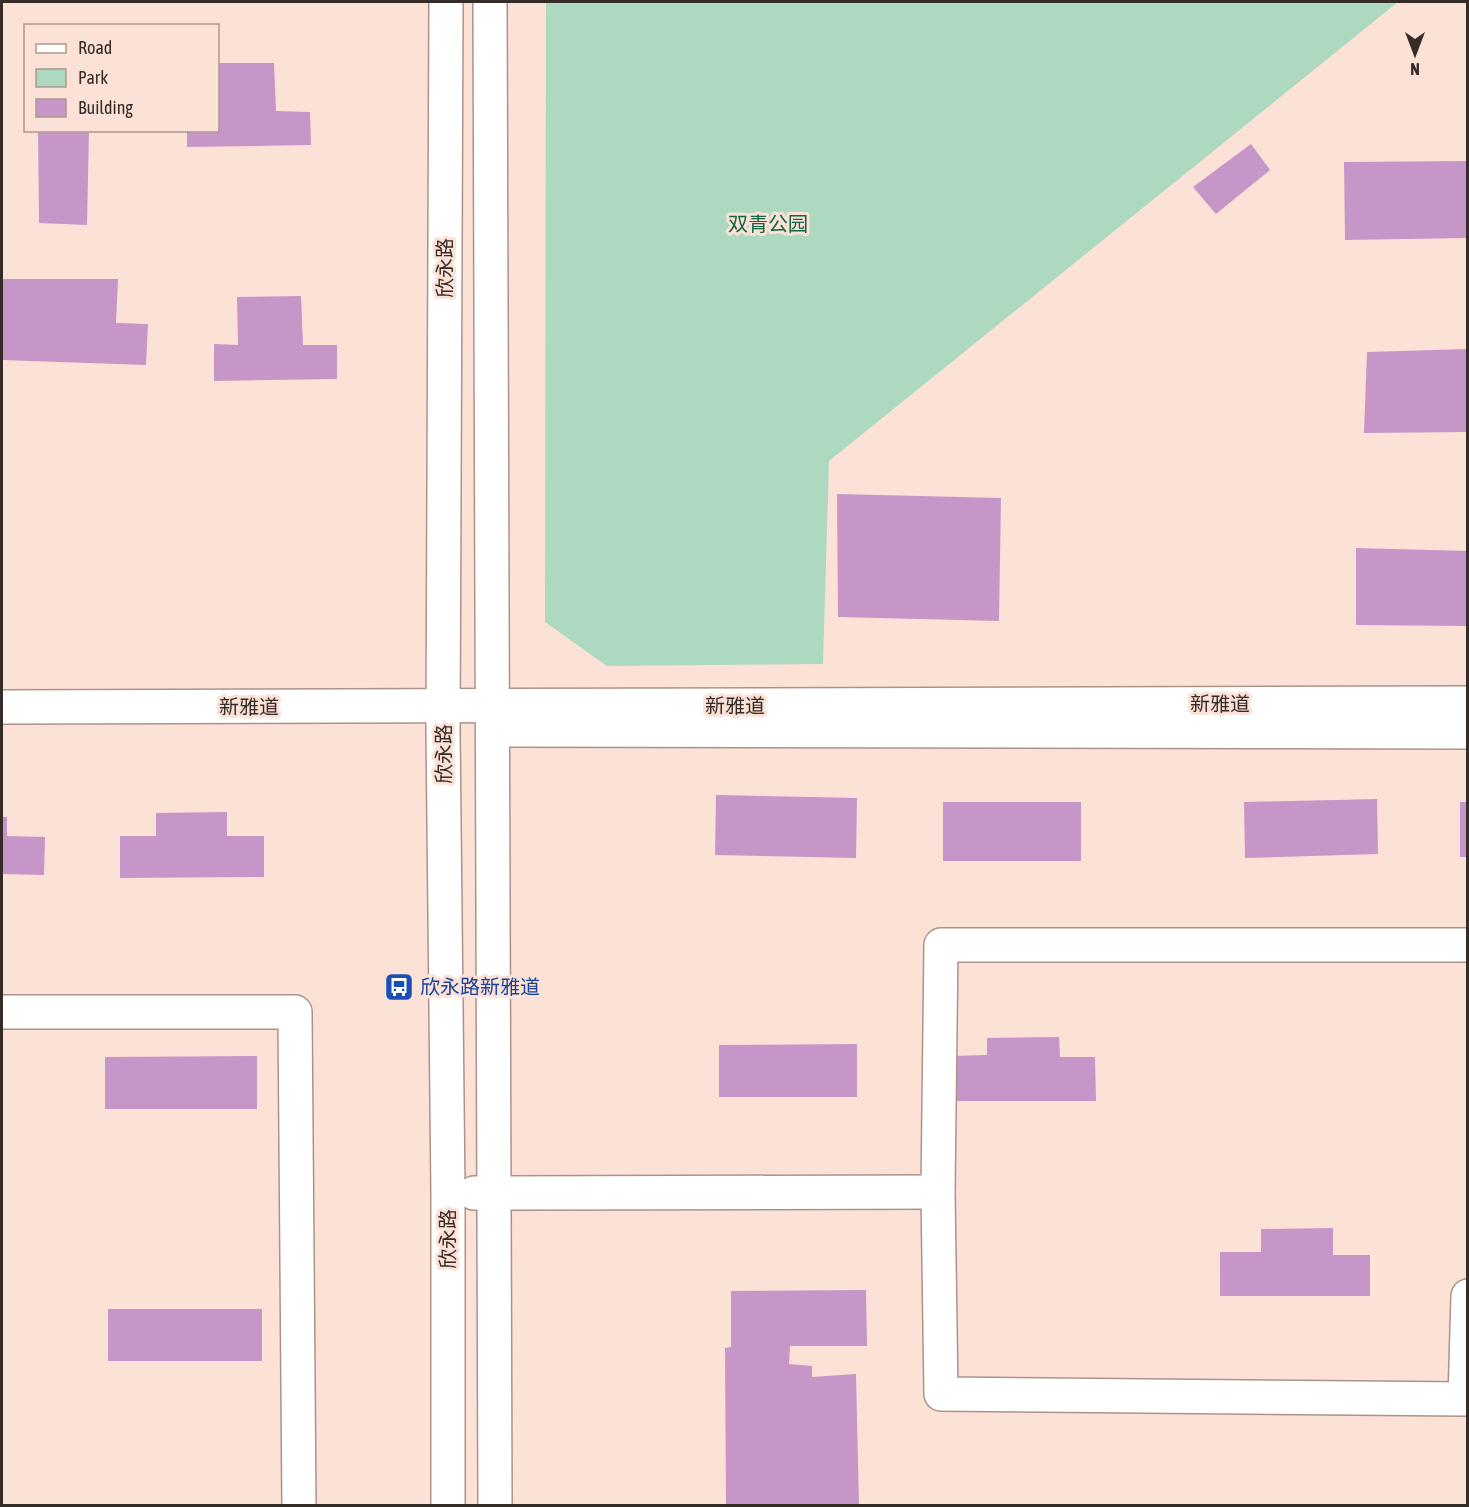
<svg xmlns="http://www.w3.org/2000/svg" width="1469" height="1507" viewBox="0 0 1469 1507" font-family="'Asap Condensed','Noto Sans SC',sans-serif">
	<rect width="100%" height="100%" fill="#fce1d7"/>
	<path fill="#add9c1" d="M546 2H1398L829 461 823 664 607 666 545 622Z"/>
	<g fill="#c596c7">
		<path d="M218 63H274L276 111 310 112 311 145 187 147V130H218Z"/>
		<path d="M38 130H89L87 225 39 223Z"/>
		<path d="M1251 144 1270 170 1216 214 1193 187Z"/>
		<path d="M1468 161V238L1345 240 1344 162Z"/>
		<path d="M2 279H118L116 323 148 324 146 365 2 360Z"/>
		<path d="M301 296 303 345H337V379L214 381V344L238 345 237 297Z"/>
		<path d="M1468 349V432L1364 433 1367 352Z"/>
		<path d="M837 494 1001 498 999 621 838 617Z"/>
		<path d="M1356 548 1468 551V626L1356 625Z"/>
		<path d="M716 795 857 798 856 858 715 855Z"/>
		<path d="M1377 799 1378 854 1245 858 1244 802Z"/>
		<rect x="943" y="802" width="138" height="59"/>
		<rect x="1460" y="802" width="8" height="55"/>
		<path d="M227 812V836H264V877L120 878V836H156V813Z"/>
		<path d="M2 817H7V836L45 837 44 875 2 874Z"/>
		<path d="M1059 1037 1060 1057H1095L1096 1101H953L952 1056 987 1055V1038Z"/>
		<path d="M857 1044V1097H719V1045Z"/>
		<path d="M257 1056V1109H105V1057Z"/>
		<path d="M1333 1228V1255H1370V1296H1220V1252H1261V1229Z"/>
		<path d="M866 1290 867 1346H790L789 1364 812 1366V1377L856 1374 859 1506H726L725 1348 731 1347V1291Z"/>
		<rect x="108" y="1309" width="154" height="52"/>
	</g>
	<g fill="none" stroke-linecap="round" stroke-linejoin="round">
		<g stroke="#ac938a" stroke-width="36">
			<g id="minor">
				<path d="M446 2 443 730 448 1193V1506"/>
				<path d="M490 2 495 1506"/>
				<path d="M2 707 1468 703"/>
				<path d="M501 730 1468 732"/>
				<path d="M1468 945H941L938 1192 941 1394 1465 1399 1468 1296"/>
				<path d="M2 1012H295L299 1506"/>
				<path d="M474 1193 938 1192"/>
			</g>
		</g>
		<use href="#minor" stroke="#fff" stroke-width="33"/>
	</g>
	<defs>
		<g id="bus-square" transform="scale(1.5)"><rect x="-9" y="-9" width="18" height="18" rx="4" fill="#1a4fb4" stroke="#fce1d7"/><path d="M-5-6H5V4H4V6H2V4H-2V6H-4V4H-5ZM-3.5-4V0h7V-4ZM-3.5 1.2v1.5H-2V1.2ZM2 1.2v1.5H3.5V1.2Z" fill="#fff"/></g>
	</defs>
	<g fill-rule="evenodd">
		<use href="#bus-square" x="399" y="987"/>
	</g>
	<g text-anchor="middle" stroke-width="6" stroke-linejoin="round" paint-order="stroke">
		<g font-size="20" fill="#116545" stroke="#fce1d7">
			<text x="768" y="231">双青公园</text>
		</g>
		<g font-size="20" fill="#352b27" stroke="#fce1d7">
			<text transform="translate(445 268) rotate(-90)" y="7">欣永路</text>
			<text x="1220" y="711">新雅道</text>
			<text x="735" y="713">新雅道</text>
			<text x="249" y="714">新雅道</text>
			<text transform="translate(444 754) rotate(-90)" y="7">欣永路</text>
			<text transform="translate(448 1239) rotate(-90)" y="7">欣永路</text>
		</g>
		<g font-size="20" fill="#164399" stroke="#fce1d7" text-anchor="start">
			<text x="420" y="994">欣永路新雅道</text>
		</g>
	</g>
	<rect width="1469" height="1507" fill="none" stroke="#352b27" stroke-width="6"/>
	<rect x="24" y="24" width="195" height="108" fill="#fce1d7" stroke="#ac9891" stroke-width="1.5"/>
	<rect x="36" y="44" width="30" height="9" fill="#ffffff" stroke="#ac9891" stroke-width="1.5"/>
	<text x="78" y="54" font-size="18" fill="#352b27">Road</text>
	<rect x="36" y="69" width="30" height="18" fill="#add9c1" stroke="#ac9891" stroke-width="1.5"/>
	<text x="78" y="84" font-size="18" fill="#352b27">Park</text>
	<rect x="36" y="99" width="30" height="18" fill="#c596c7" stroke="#ac9891" stroke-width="1.5"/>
	<text x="78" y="114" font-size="18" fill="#352b27">Building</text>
	<g transform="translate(1415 54) rotate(180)" stroke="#fce1d7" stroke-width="4.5" paint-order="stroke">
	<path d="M0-4.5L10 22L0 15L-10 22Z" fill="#352b27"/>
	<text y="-9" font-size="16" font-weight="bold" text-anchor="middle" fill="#352b27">N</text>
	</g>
</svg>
